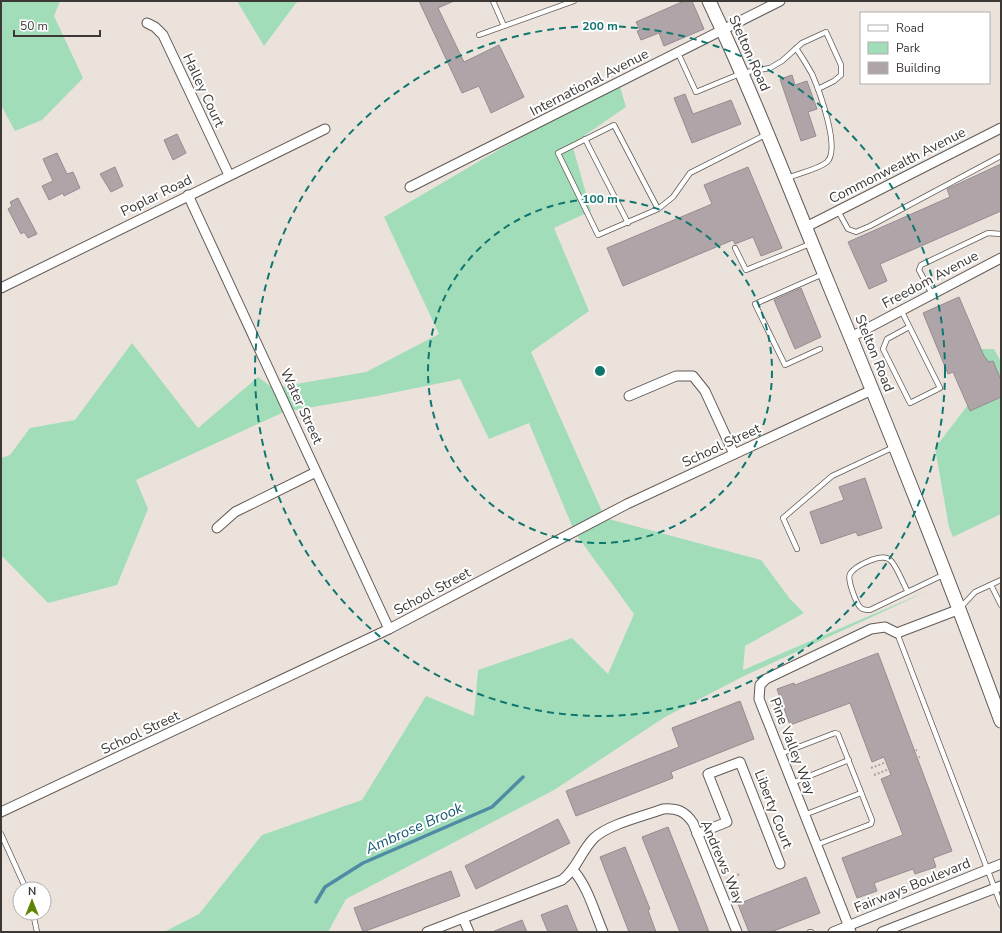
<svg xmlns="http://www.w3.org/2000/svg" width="1002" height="933" viewBox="0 0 1002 933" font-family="'Nunito Sans',sans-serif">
	<rect width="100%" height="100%" fill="#ece2dc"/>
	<g fill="#a1ddb9">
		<path d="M1 1H60L54 16 83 78 42 120 15 131 1 105Z"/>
		<path d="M237 1H301L296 3 264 46Z"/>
		<path d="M618 80 626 107 572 144 591 211 554 228 589 311 531 352 605 518 761 560 790 599 804 613 745 646 743 670 930 590 742 677 665 717 554 790 346 899 328 932H164L199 914 262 835 362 800 426 696 474 716 478 670 572 638 608 674 634 614 575 533 529 423 489 439 460 379 377 396 284 412 136 480 148 509 117 585 48 603 1 555V458L10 455 30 428 75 420 132 343 198 428 258 377 273 388 366 372 439 334 384 217Z"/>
		<path d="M977 349H994L1001 362V514L953 537 949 527 935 448 977 393Z"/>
	</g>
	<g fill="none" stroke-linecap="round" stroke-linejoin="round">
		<path stroke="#508ba5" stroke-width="3.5" d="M316 902 325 887 363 863 492 807 523 777"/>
	</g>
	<g fill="#afa4a8" stroke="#978d90">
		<path d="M419 1H454L438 8 464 62 499 45 524 97 491 113 479 86 462 93Z"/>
		<path d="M684 1H692L704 29 664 46 659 33 641 40 637 31 640 30 636 22Z"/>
		<path d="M792 75 795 85 807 81 817 109 808 112 816 136 801 141 780 79Z"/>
		<path d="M685 94 693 114 731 100 741 124 692 143 674 98Z"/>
		<path d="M177 134 186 153 173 160 164 140Z"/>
		<path d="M57 153 67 174 73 172 80 188 64 196 63 193 49 200 42 186 53 181 43 159Z"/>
		<path d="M1001 164V211L880 264 887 281 869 289 848 242 950 197 947 189Z"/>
		<path d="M115 167 123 186 111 192 100 174Z"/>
		<path d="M748 167 782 248 761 256 753 237 735 244 733 240 623 286 607 248 712 204 704 185Z"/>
		<path d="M18 198 37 234 28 238 24 232 21 234 8 209 12 206 10 202Z"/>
		<path d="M801 288 821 337 795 349 774 300Z"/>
		<path d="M959 297 984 356 989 362 993 361 1001 380V397L970 411 953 372 948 374 923 313Z"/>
		<path d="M865 478 882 528 858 536 856 532 821 544 810 512 844 500 839 487Z"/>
		<path d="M878 653 952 851 933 858 936 867 915 874 913 869 874 883 877 891 857 898 842 858 903 835 881 779 891 775 884 757 872 762 850 703 790 725 777 689 794 683 795 685Z"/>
		<path d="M740 701 754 739 671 772 673 778 576 816 566 791 679 747 672 728Z"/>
		<path d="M558 819 570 843 476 889 465 866Z"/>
		<path d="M668 827 696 898 709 932H680L667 900 642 837Z"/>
		<path d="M625 847 650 909 648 910 656 932H629L600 857Z"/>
		<path d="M451 871 460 896 363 932 354 908Z"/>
		<path d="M806 877 820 913 771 932H749L738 904Z"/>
		<path d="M567 905 578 932H548L541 915Z"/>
		<path d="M522 920 527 932H492Z"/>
	</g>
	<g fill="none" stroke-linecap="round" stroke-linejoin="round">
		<g stroke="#625a55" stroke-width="6">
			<g id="service">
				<path d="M493 1 504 26"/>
				<path d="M479 35 574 1"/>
				<path d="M678 53 696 92 742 73 770 68 782 61 802 43 826 32 841 65V75L834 81 818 89"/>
				<path d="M585 139 628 223"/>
				<path d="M787 178C799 173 817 170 827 162 841 149 819 90 812 74 807 65 802 57 796 48"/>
				<path d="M658 209 614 125 558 153 598 235 658 209 673 197 690 173 767 134"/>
				<path d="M838 211 848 229 856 232 870 226 1001 156"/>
				<path d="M735 248 746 270 810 244"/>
				<path d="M932 294 919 270 921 265 988 233 1001 234"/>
				<path d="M901 310 940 388 910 403 883 349 887 339 909 327"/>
				<path d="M820 349 785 365 755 304 823 274"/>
				<path d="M797 549 783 518 832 476 894 447"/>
				<path d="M991 585 1001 605"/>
				<path d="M908 592C903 584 896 564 890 560 882 552 855 566 850 574 847 579 856 604 861 608 863 610 866 610 870 610L945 574"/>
				<path d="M961 607 975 592 1001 580"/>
				<path d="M897 633 1001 905"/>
				<path d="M780 754 835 733 838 734 872 820 871 824 816 845"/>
				<path d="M792 783 849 760"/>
				<path d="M804 815 861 793"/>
				<path d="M1 834 26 889"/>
				<path d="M33 913 37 932"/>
				<path d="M810 932H811"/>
			</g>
		</g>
		<g stroke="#625a55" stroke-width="11">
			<g id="minor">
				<path d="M147 23 155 27 163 35 229 175"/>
				<path d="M410 187 780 1"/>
				<path d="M188 195 389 629"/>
				<path d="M806 227 1001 128"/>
				<path d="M1 288 325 129"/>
				<path d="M851 337 1001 258"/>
				<path d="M629 396 676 376H693L705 391 734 454"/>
				<path d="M217 528 235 512 316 472"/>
				<path d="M1 812 389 629 627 504 872 390"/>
				<path d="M697 834 727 822 708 774 740 762 780 864"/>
				<path d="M573 870C588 887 594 911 603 932"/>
				<path d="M463 918 469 932"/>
				<path d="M427 932 562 880C577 869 581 851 594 838 609 824 644 816 663 809 677 808 685 811 693 823L737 932"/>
				<path d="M833 932 1001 864"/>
				<path d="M851 932 759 699 760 685 766 679 871 629 885 627 897 633 960 609"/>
				<path d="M882 932 1001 886"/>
			</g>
		</g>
		<g stroke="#625a55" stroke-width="15">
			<path id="secondary" d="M709 1C753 94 790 190 829 285 889 429 947 574 1001 721"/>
		</g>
		<g stroke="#aba39f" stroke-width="2" stroke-dasharray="2 2" stroke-linecap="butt">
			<path d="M871 768 917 750"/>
			<path d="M874 775 920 757"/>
			<path d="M726 879 740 874"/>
		</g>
		<use href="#service" stroke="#fff" stroke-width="4.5"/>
		<use href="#minor" stroke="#fff" stroke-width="9"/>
		<use href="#secondary" stroke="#fff" stroke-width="13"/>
	</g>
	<g fill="none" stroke="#0f766e" stroke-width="2" stroke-dasharray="7 5">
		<circle cx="600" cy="371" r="172"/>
		<circle cx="600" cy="371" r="345"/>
	</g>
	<g text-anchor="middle" stroke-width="4" stroke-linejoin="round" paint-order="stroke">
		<g font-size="14" fill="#3c3836" stroke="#fff">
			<text transform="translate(750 53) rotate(66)" y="5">Stelton Road</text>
			<text transform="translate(589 82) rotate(-27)" y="5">International Avenue</text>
			<text transform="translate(204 90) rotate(65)" y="5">Halley Court</text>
			<text transform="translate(897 165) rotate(-27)" y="5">Commonwealth Avenue</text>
			<text transform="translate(156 195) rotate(-26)" y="5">Poplar Road</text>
			<text transform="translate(930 279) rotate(-28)" y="5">Freedom Avenue</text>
			<text transform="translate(875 353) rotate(68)" y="5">Stelton Road</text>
			<text transform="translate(302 406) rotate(65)" y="5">Water Street</text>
			<text transform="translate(721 445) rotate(-25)" y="5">School Street</text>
			<text transform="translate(432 591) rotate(-28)" y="5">School Street</text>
			<text transform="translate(140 732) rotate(-25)" y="5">School Street</text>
			<text transform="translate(793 746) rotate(69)" y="5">Pine Valley Way</text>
			<text transform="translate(774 809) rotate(69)" y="5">Liberty Court</text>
			<text transform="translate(723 862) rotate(67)" y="5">Andrews Way</text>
			<text transform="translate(912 885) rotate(-22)" y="5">Fairways Boulevard</text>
		</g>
		<g font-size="15" font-style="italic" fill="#155973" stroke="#fff">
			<text transform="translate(414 828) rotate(-24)" y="5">Ambrose Brook</text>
		</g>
	</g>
	<circle cx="600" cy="371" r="6" fill="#0f766e" stroke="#fff" stroke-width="2"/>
	<g font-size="12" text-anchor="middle" font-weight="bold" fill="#0f766e" stroke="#fff" stroke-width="4" stroke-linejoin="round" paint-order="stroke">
		<text x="600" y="30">200 m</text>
		<text x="600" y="203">100 m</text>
	</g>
	<rect width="1002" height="933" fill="none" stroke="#3c3836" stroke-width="4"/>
	<rect x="860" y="12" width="130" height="72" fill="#ffffff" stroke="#b1afaf"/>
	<rect x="868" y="25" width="20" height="6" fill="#ffffff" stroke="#b1afaf"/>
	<text x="896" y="32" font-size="12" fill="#3c3836">Road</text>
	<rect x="868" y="42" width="20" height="12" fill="#a1ddb9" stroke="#b1afaf"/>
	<text x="896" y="52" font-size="12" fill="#3c3836">Park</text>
	<rect x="868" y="62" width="20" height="12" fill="#afa4a8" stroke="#b1afaf"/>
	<text x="896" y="72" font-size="12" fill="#3c3836">Building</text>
	<g transform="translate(32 901)"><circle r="19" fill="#ffffff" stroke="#b1afaf"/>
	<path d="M0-3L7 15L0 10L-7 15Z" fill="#608403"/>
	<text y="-6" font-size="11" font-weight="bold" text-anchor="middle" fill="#3c3836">N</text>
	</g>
	<path d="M14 30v6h86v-6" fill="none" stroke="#3c3836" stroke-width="2"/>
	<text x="20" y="30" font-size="12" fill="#3c3836" stroke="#ffffff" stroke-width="3" paint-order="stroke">50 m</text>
</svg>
